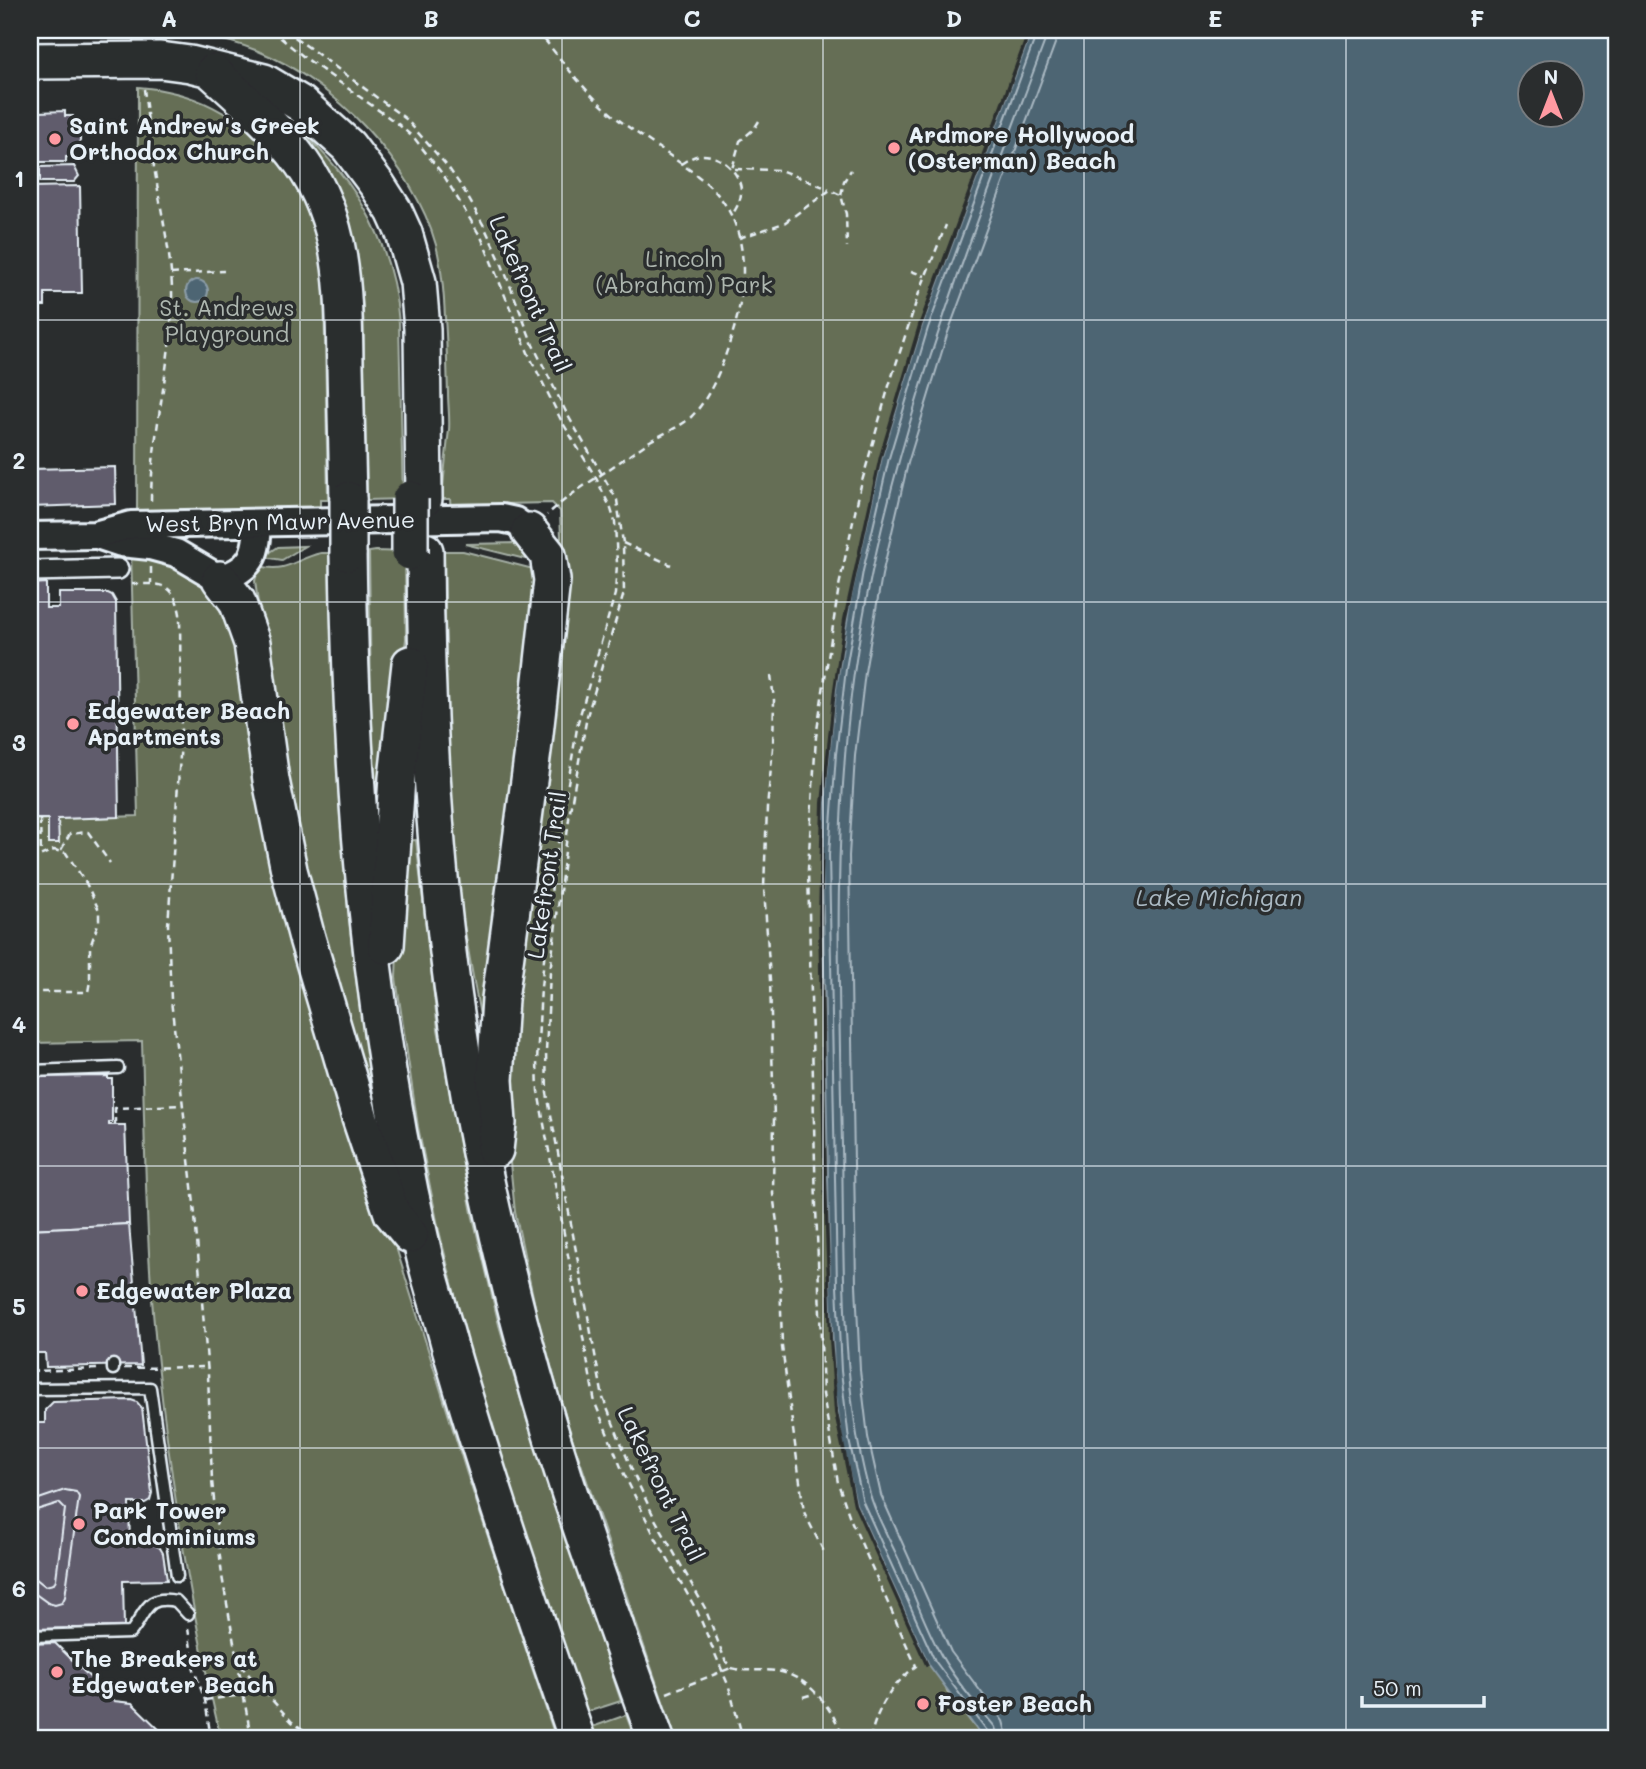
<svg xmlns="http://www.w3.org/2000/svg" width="1646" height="1769" viewBox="0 0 1646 1769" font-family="Mali,sans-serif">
	<rect width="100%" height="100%" fill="#2a2d2e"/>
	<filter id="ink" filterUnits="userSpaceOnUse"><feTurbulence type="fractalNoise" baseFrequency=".0143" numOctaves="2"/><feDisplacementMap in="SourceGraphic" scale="14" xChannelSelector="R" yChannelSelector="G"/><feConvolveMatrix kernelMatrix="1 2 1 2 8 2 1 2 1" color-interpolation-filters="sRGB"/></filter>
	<g filter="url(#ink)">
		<g fill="#656e55" stroke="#a6b0a6" stroke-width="2">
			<path d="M133 30H1032L939 277 897 404 847 619 839 668 822 917 831 1315 947 1691 984 1739H676L568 1426 538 1320 515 1212 510 1163 507 1107 553 538H561L560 511 552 503 500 504 451 511 450 499H442C444 476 446 453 449 430 450 418 448 405 448 393 447 368 447 343 445 318 444 294 442 268 436 245 414 165 334 81 258 51 218 35 175 30 133 30Z"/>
			<path d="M138 87C249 95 318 183 324 289L328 500H320V508L137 512Z"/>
			<path d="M282 115C350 170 392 234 399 323L403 499 367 500 363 307 355 244 347 212 335 188Z"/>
			<path d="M518 543 541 563 465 544Z"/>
			<path d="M305 546 282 560 263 557 278 547Z"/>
			<path d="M131 551 150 552 210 583 232 612 308 966 467 1474 556 1739H221C192 1616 172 1489 158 1364 146 1257 145 1148 142 1041L30 1043V820L138 816Z"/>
			<path d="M376 551 405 552 406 639 398 702 377 816 371 706 369 552Z"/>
			<path d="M444 551H463L545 572 486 1051C479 1007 470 963 463 919 446 798 446 673 444 551Z"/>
			<path d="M321 553H329C333 745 342 929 378 1118L302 879 277 741 255 581 259 566C289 573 294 559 321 553Z"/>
			<path d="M416 840 438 1029 472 1213 499 1325 529 1427 621 1701 587 1712 498 1452 464 1331 439 1231 418 1127 396 978 401 841Z"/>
			<path d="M626 1715 635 1739H597L592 1727Z"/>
		</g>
		<g fill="#4e6573" stroke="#8c9da8" stroke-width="2" fill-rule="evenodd">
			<path d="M1032 30H1616V1739H984L929 1665 856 1504 842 1441 835 1389 830 1286 822 855 827 778 836 689 851 597 882 457 922 326ZM1530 74H1572V116H1530Z"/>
			<circle cx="197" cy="291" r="11"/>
		</g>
		<path fill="#2a2d2e" d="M1028 30H1032L922 326 882 457 847 619 836 689 825 803 822 917 827 1175 832 1339 838 1412 856 1504 929 1665 926 1667 853 1505 834 1413 829 1339 823 1175 818 917 821 803 833 689 843 619 879 456 918 325Z"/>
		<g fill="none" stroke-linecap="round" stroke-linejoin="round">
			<g stroke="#aab9c3" stroke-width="2">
				<path d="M989 1739 988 1732 935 1661 863 1502 849 1440 841 1371 837 1286 829 855 836 754 846 669 863 571 889 458 928 328 1038 30"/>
				<path d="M998 1739 995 1727C977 1705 956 1682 942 1657 925 1626 913 1592 899 1560 888 1536 874 1512 868 1487 840 1382 844 1254 842 1145 839 994 833 845 851 696 880 463 965 255 1046 38L1047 30"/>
				<path d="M1008 1739 1003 1721 951 1652 881 1495 868 1437 860 1370 856 1285 849 856 855 756 865 672 882 575 908 463 947 335 1056 41 1058 30"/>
			</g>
		</g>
		<g fill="#615b6c" stroke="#e8f1f8" stroke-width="2">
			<path d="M65 111V116H73V128L80 133V141L74 147V157H66V162H39V158H30V117H38V112Z"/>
			<path d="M74 166 79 176 74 182H40V167Z"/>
			<path d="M80 186 82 293H45V306H30V187Z"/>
			<path d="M115 467 116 504 30 507V469Z"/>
			<path d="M46 583V608H59V593H108L112 595 116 602 119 817 58 819 59 843H48V819H30V584Z"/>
			<path d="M108 1076V1079H112V1122H109V1125H125L129 1224 30 1229V1077Z"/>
			<path d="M129 1224 141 1365 46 1367 45 1353H30V1229Z"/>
			<path d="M131 1400 137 1402 142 1408 152 1493 150 1500 145 1503H129L130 1544H153L160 1548 163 1553 167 1580 123 1581 124 1627 30 1629V1423H45V1410L53 1402Z"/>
			<path d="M65 1490 76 1492 79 1497 65 1597 62 1603 55 1605 48 1603 30 1590V1502Z"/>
			<path d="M59 1503 65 1509 56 1579 54 1584 45 1586 30 1574V1512Z"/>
			<path d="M55 1643 114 1701 132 1703 169 1739H30V1644Z"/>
		</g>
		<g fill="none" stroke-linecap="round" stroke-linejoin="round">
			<g stroke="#e8f1f8" stroke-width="15">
				<g id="lane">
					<path d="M30 1071 118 1068"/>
					<path d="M113 1369V1365"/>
					<path d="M30 1389 150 1388 177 1576"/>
					<path d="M30 1636 130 1633C146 1615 144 1594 176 1601L188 1614"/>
				</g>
			</g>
			<g stroke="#e8f1f8" stroke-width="24">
				<path id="street" d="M30 571 118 569"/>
			</g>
			<g stroke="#e8f1f8" stroke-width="32">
				<g id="secondary">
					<path d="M97 535 121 543 150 546 176 553 220 579C252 569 257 555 258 523"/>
					<path d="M30 536 95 535 131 525 501 518 515 521 529 531"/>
				</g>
			</g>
			<g stroke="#e8f1f8" stroke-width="40">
				<g id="highway">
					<path d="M30 61 160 60 190 64 264 82 301 104 348 146 378 186 394 211 404 233 418 282 422 329 424 499"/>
					<path d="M213 72C244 100 277 128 302 163 345 223 344 296 345 367 346 411 347 455 348 500"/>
					<path d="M425 551C426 767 442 984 489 1195 510 1291 535 1386 565 1479 593 1566 625 1653 656 1739"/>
					<path d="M348 553C351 788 369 1020 423 1250 430 1281 441 1313 449 1344 487 1477 532 1608 577 1739"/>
					<path d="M220 579 237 601 252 643 271 780 289 870 307 938 360 1118 392 1213 410 1235"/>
					<path d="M386 946 397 778 410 664"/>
					<path d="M495 1150 498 1123 495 1080 500 999 534 743 552 580 548 555 529 531"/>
				</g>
			</g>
			<g stroke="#e8f1f8" stroke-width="2.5" stroke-dasharray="7 5" stroke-linecap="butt">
				<path d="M271 30 304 57 398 124 415 139 444 176 482 239 529 355 561 420 596 478 611 509 615 522 617 564 615 594 578 722 553 875 541 987 537 1062 538 1091 595 1403 623 1472 655 1537 697 1611 729 1687 743 1739"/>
				<path d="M285 30 406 119 448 167 465 192 484 226 501 262 533 345 567 414 617 500 623 543 624 593 587 716 570 811 550 972 546 1052 547 1093 603 1398 634 1475 655 1519 705 1608 725 1660 731 1668C746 1672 761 1669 776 1671 812 1677 831 1709 845 1739"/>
				<path d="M537 30C561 60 584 91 614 116 643 139 676 158 704 181 750 219 749 280 733 332 724 361 712 396 691 417 679 428 664 433 650 441 634 452 618 463 602 474 582 487 564 499 547 515"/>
				<path d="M144 89C148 121 151 153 157 184 163 223 173 262 172 301 171 369 151 434 151 502"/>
				<path d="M759 121 754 129 740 141 732 169 780 170 829 189"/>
				<path d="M681 164C687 160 693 156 701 155 720 154 739 171 741 189 742 199 737 207 732 215"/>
				<path d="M34 175 40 174"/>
				<path d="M841 195 844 181 851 170"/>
				<path d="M739 238 784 223 830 190 841 195 846 214 847 247"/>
				<path d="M911 271 925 276"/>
				<path d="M171 274 224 271"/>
				<path d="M623 543 671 565"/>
				<path d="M151 567V583"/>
				<path d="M132 584C160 584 174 581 180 614L181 742 168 925 171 1000 194 1204 208 1374 212 1481 222 1576 249 1726 254 1739"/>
				<path d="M771 675 774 700 773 748 767 808 764 888 770 980 774 1118 773 1194 779 1237 782 1347 804 1512 824 1552"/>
				<path d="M40 819 41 854"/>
				<path d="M61 850 70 834 88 832 110 863"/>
				<path d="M30 860 54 850 66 853 86 883 99 910V921L90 947V981L88 992H30"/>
				<path d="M115 1125V1108L183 1105"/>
				<path d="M124 1368 208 1367"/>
				<path d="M30 1371 100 1369"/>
				<path d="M188 1628 194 1670 205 1700 211 1739"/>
				<path d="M240 1665 292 1722 317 1739"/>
				<path d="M667 1693 731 1668"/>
				<path d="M803 1697 816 1693"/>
				<path d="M205 1700 243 1695"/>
				<path d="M535 1739 546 1735"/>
				<path d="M870 1739C877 1708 891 1686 916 1666L850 1518 838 1483 823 1394 816 1207 808 869 816 737 839 586 861 485 888 389 919 293 946 225"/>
			</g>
			<use href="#lane" stroke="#2a2d2e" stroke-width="10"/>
			<use href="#street" stroke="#2a2d2e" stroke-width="19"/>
			<use href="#secondary" stroke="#2a2d2e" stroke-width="26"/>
			<use href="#highway" stroke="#2a2d2e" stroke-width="35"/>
			<g stroke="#e8f1f8" stroke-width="40" stroke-linecap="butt">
				<g id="highway-bridge">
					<path d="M410 499V552"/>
					<path d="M348 500V553"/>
				</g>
			</g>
			<use href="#highway-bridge" stroke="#2a2d2e" stroke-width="35"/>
		</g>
	</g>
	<path fill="none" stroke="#e8f1f8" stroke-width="2" stroke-opacity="0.55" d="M300 30V1739M562 30V1739M823 30V1739M1084 30V1739M1346 30V1739M30 320H1616M30 602H1616M30 884H1616M30 1166H1616M30 1448H1616"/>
	<g fill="#ff9aa2" stroke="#2a2d2e" stroke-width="2.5">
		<circle cx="55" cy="139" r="7"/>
		<circle cx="894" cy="148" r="7"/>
		<circle cx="73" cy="724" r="7"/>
		<circle cx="82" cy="1291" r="7"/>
		<circle cx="79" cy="1524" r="7"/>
		<circle cx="57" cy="1672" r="7"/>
		<circle cx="923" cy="1704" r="7"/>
	</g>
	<g text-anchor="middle" stroke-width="7" stroke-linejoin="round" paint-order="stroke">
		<g font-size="23" font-weight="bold" fill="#e8f1f8" stroke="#2a2d2e" text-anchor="start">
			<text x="69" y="134">Saint Andrew's Greek<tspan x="69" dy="26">Orthodox Church</tspan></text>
			<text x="908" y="143">Ardmore Hollywood<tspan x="908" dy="26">(Osterman) Beach</tspan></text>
			<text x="87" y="719">Edgewater Beach<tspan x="87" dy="26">Apartments</tspan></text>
			<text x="96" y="1299">Edgewater Plaza</text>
			<text x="93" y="1519">Park Tower<tspan x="93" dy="26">Condominiums</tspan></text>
			<text x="71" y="1667">The Breakers at<tspan x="71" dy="26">Edgewater Beach</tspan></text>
			<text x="937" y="1712">Foster Beach</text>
		</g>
		<g font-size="23" fill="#adb6af" stroke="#2a2d2e">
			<text x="684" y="267">Lincoln<tspan x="684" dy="26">(Abraham) Park</tspan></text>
			<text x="227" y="316">St. Andrews<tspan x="227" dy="26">Playground</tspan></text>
		</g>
		<g font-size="23" fill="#e8f1f8" stroke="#2a2d2e">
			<text transform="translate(530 294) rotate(66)" y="8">Lakefront Trail</text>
			<text transform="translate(280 522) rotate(-1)" y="8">West Bryn Mawr Avenue</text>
			<text transform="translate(547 875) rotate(-82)" y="8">Lakefront Trail</text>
			<text transform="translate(661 1484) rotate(64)" y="8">Lakefront Trail</text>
		</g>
		<g font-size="24" font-style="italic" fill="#aab9c3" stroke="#2a2d2e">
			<text x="1219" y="906">Lake Michigan</text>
		</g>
	</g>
	<rect width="1646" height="1769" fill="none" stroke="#2a2d2e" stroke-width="77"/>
	<g transform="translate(1551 94)"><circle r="33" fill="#2a2d2e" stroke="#767b7f" stroke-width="2"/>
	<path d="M0-5L12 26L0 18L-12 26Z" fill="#ff9aa2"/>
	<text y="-10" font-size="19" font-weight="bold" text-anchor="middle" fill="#e8f1f8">N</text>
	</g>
	<path d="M1362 1696v10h122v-10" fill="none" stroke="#e8f1f8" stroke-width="3.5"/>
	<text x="1373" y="1696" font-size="21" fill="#e8f1f8" stroke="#2a2d2e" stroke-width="5" paint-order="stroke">50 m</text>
	<rect x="38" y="38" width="1570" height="1692" fill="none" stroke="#e8f1f8" stroke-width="2.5"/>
	<g font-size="23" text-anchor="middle" font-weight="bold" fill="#e8f1f8">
		<text x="169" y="27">A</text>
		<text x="431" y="27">B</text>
		<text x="692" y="27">C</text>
		<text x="954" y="27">D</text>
		<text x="1215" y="27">E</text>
		<text x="1477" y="27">F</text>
		<text x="19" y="187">1</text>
		<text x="19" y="469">2</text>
		<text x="19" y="751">3</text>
		<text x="19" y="1033">4</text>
		<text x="19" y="1315">5</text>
		<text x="19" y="1597">6</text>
	</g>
</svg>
